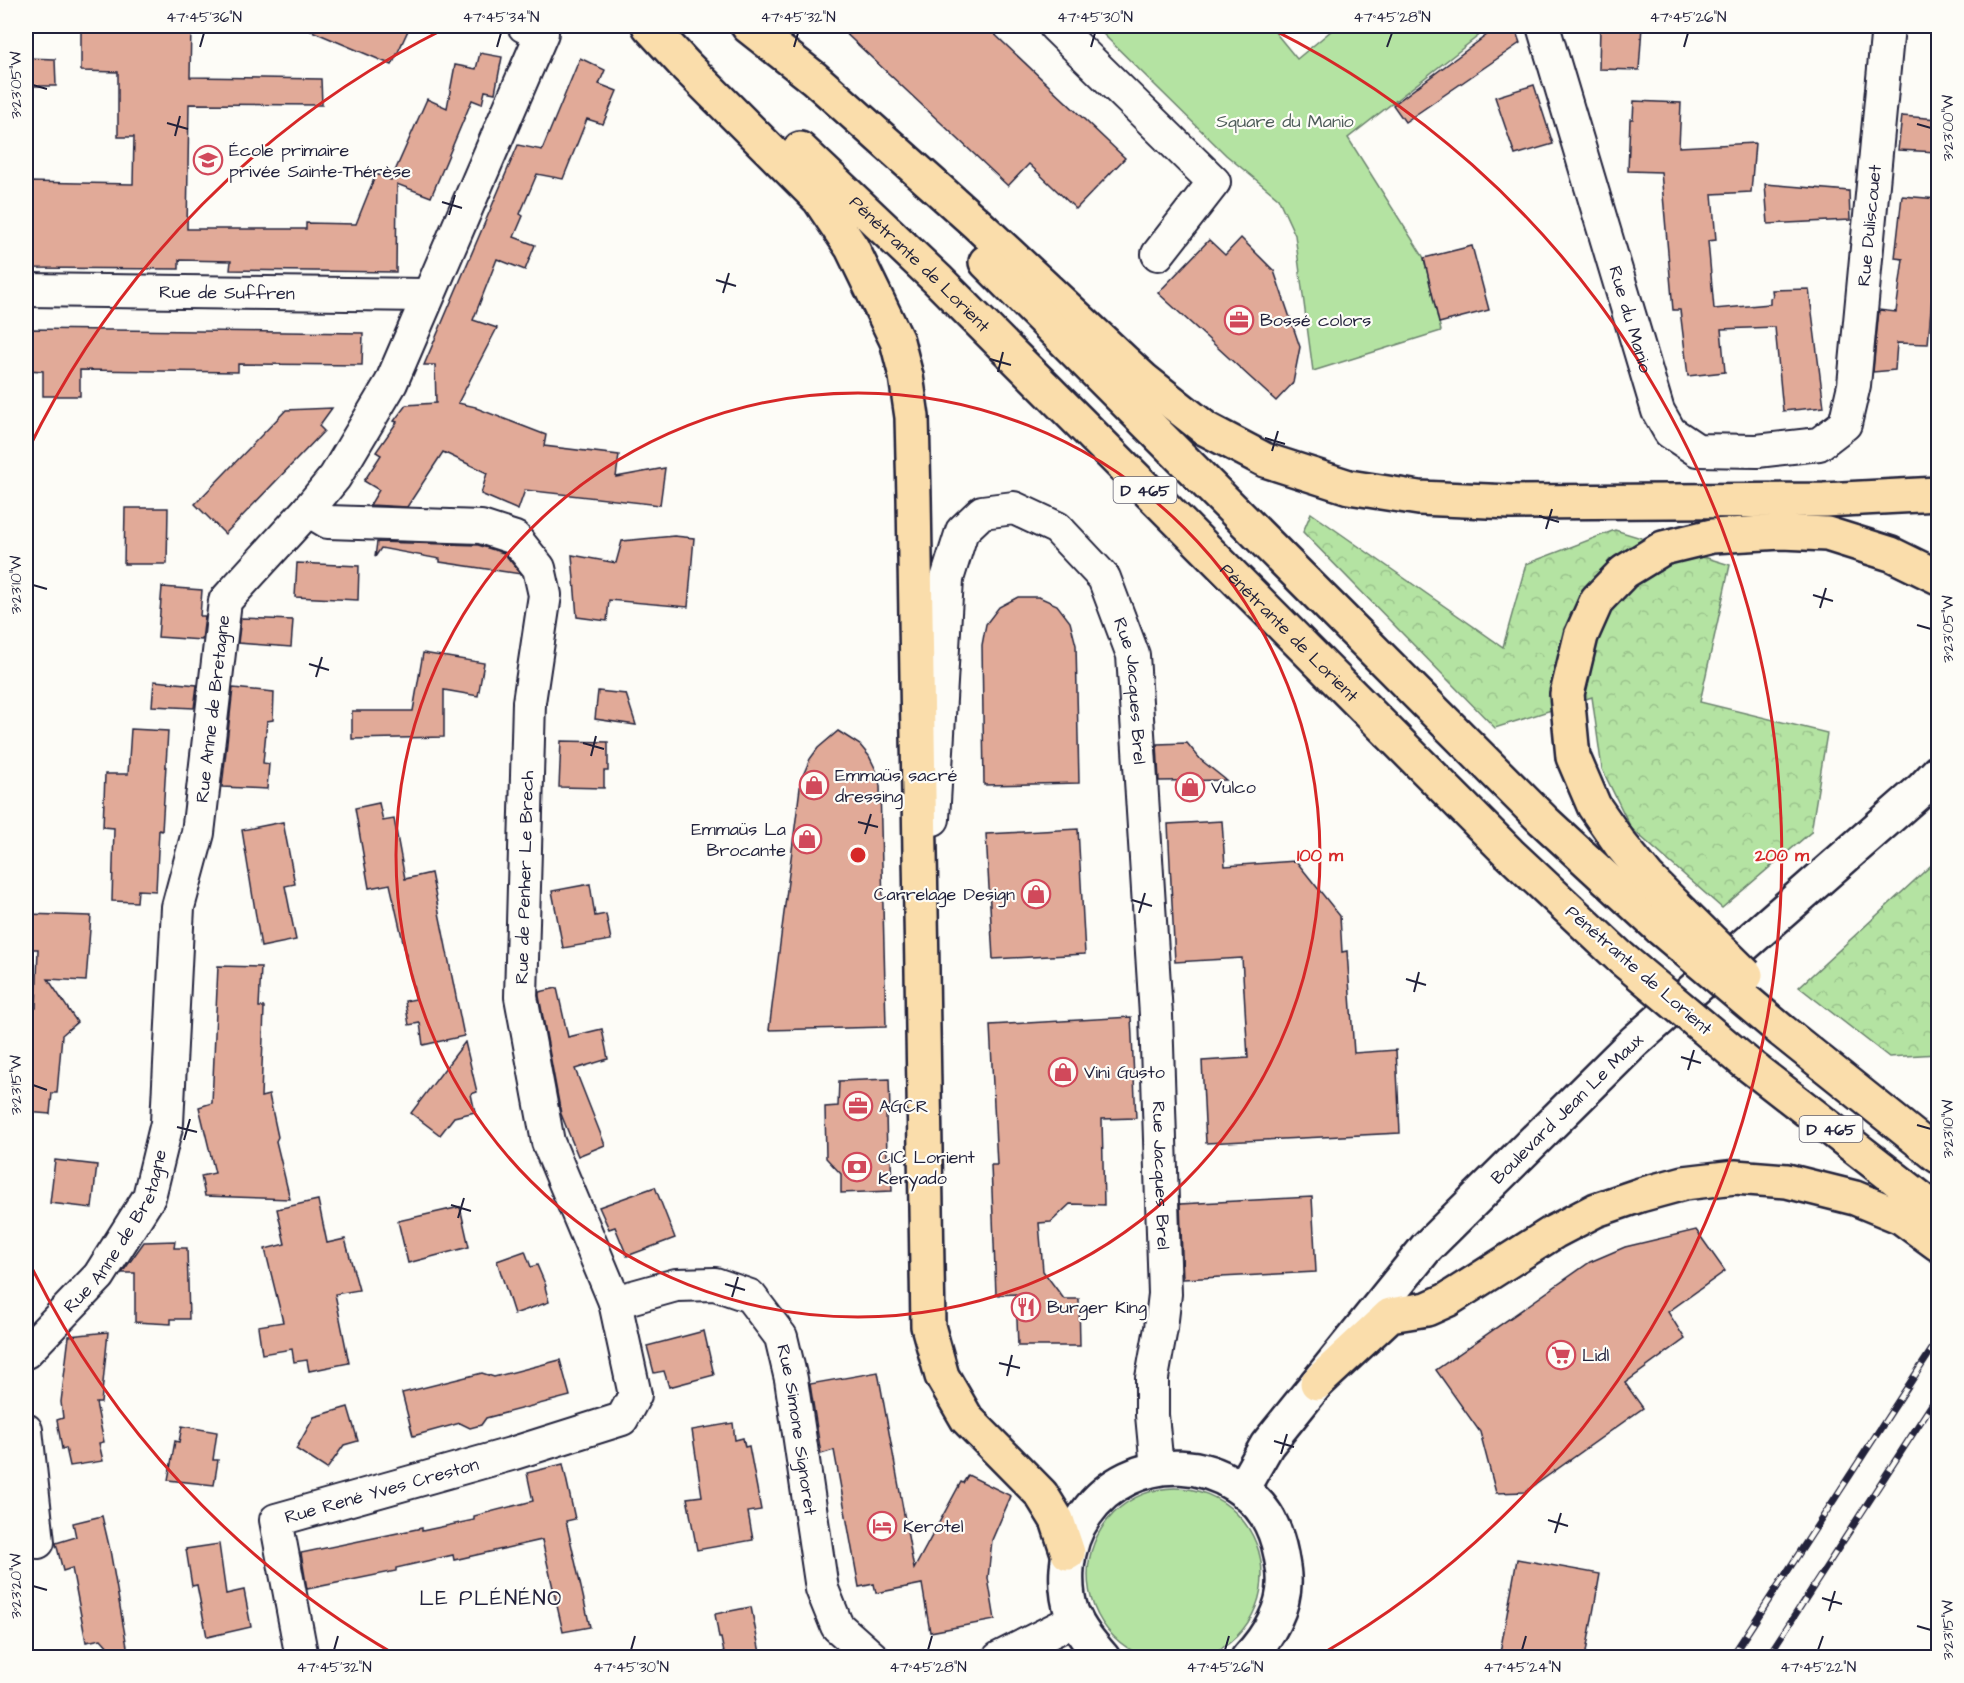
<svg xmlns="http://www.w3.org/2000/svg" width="1964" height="1683" viewBox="0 0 1964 1683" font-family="'Architects Daughter',sans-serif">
	<defs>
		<pattern id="forest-crowns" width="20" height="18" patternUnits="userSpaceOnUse" patternTransform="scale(1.5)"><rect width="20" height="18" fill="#b4e3a2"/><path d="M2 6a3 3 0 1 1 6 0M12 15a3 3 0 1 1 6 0" fill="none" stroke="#9ac28c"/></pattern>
	</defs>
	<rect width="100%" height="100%" fill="#fdfcf7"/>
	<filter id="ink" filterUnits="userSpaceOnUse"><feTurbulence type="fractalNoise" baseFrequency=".0167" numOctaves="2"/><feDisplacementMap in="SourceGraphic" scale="12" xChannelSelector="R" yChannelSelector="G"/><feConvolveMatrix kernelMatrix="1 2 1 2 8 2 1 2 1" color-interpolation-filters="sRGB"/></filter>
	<g filter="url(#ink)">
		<g fill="#b4e3a2" stroke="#6b826e" stroke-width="1.5">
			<path d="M1095 26H1270L1297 59 1337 26H1491L1348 138 1424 258 1441 331 1313 371 1295 235 1278 198 1226 155Z"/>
			<circle cx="1175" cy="1575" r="87"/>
		</g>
		<g fill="url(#forest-crowns)" stroke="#6b826e" stroke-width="1.5">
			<path d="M1311 513 1503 647 1526 564 1615 530 1730 565 1700 702 1827 733 1811 832 1722 908 1631 828 1602 769 1592 697 1495 728 1303 532Z"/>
			<path d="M1938 859V1049L1937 1054 1889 1057 1799 987Z"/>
		</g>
		<g fill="#e1aa98" stroke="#22223b" stroke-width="1.5">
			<path d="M81 26H191L190 77 321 79 322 105 189 104 187 229H306V223L356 224 376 174 391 180 427 99 447 108 455 65 476 69 480 53 502 57 495 93 485 91 482 104 472 100 431 197 397 184 396 272 230 270 231 261 179 260V269L26 268V182L133 184 134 137H118V72L81 71Z"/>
			<path d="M300 26H410L392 65Z"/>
			<path d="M838 26H986L1125 158 1076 209 1029 164 1008 186Z"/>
			<path d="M1499 26H1514L1520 43 1405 122 1393 105Z"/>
			<path d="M1600 26H1642L1639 70 1599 69Z"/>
			<path d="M26 58 55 59 56 86H26Z"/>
			<path d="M580 58 605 70 599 84 617 91 603 124 587 119 563 179 537 174 520 214 523 216 514 237 535 245 525 270 497 259 473 320 497 328 458 403 476 407V408L546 435 544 446 619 455 616 477 665 468 660 505 525 490 518 510 481 494 487 473 443 452 407 507 370 505 379 490 364 481 381 455 376 452 397 422 394 421 406 405 436 403 435 365H424L518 145 542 150Z"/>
			<path d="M1534 85 1553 144 1515 155 1495 97Z"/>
			<path d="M1634 101 1681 103 1679 147 1755 143 1751 192 1712 194 1716 240 1708 241 1714 309 1770 304V298L1773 297 1772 290 1809 289 1824 407 1783 411 1775 327 1721 329 1725 372 1688 376 1680 310H1673L1661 172 1628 171 1630 119H1633Z"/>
			<path d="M1902 116 1938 119V152L1898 150Z"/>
			<path d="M1765 184 1849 191 1850 220 1768 224Z"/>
			<path d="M1902 196 1938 199V285H1933L1928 344 1897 343 1895 370 1873 372 1879 310 1896 312 1903 259 1895 258Z"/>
			<path d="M1241 238 1274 271 1300 347 1293 383 1276 401 1158 293 1209 240 1225 255Z"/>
			<path d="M1472 246 1489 310 1439 323 1424 258Z"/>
			<path d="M26 329 363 333 362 365 238 364V372L80 370V396H43V371L26 370Z"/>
			<path d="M332 408 319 426 324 431 225 534 195 504 286 410Z"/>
			<path d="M125 508H168L167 564H124Z"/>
			<path d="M674 536 694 538 688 607 609 600 607 621 577 617 572 555 616 563 622 541Z"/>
			<path d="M377 542 478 545 504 553 521 574 440 562V559L381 548 375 557Z"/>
			<path d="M297 563 359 566 358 600 295 597Z"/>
			<path d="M162 587 202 590 200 616H205L202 640 158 637Z"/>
			<path d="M1018 597H1039L1057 605 1070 622 1076 645 1079 783 984 785 982 645 986 624 999 607Z"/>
			<path d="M241 618 293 620 291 647 238 643Z"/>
			<path d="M423 653 484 663 478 696 444 690V737L352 739V711H413Z"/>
			<path d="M154 681 197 685 194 708 152 706Z"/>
			<path d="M233 688 274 692 273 720 267 721 263 763 269 764 267 789 222 787Z"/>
			<path d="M598 691 626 694 636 725 595 719Z"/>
			<path d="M131 729 168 731 162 831 159 830 156 891 138 890 137 902 112 901 114 828 103 827 105 774H128Z"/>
			<path d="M838 731 860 745 869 756 876 770 880 786 886 1027 769 1030 801 780 810 759 818 748Z"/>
			<path d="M561 741 608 742V771H604V788L559 787Z"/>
			<path d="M1187 743 1201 760 1226 780 1159 781 1157 744Z"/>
			<path d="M379 803 383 821 394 819 405 879 431 873 464 1036 423 1045 420 1023 409 1025 405 1001 416 999 390 884 369 888 355 808Z"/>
			<path d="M1222 821 1225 866 1296 861 1340 916 1342 952 1347 951 1354 1053 1396 1050 1400 1133 1206 1143 1202 1061 1248 1058 1242 958 1175 962 1168 824Z"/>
			<path d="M283 822 295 884 285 886 296 940 261 947 242 830Z"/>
			<path d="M1078 829 1085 954 993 959 986 834Z"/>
			<path d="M590 884 595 916 606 914 611 940 563 948 552 891Z"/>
			<path d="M26 914 91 916 86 981 48 979 77 1022 62 1035 57 1093H52L50 1114 26 1112V1008H36L38 949H26Z"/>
			<path d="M218 966 261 967 259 1007H264L261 1097 269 1095 278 1137 276 1141 290 1199 205 1196 201 1176 215 1173 199 1107 212 1103Z"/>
			<path d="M557 988 568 1037 602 1029 608 1059 575 1069 605 1145 578 1156 561 1114 539 996V992Z"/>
			<path d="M1131 1017 1136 1118 1102 1119 1104 1205 1070 1204 1051 1222 1039 1223 1043 1271 1064 1299H1079L1080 1346H1018L1016 1294 996 1295 991 1165H997L990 1025Z"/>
			<path d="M465 1042 477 1092 471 1094 475 1112 454 1117 440 1135 411 1113Z"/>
			<path d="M889 1079 890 1112H886L887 1159H891L892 1191 841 1193V1174L826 1158 825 1107 838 1106 839 1081Z"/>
			<path d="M55 1160 97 1165 92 1208 50 1203Z"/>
			<path d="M655 1187 675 1238 627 1256 615 1227 609 1229 599 1207Z"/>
			<path d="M1312 1197 1316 1272 1183 1279 1180 1204Z"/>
			<path d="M318 1200 327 1243 345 1239 359 1290 335 1294 349 1363 309 1371 307 1360 294 1362 292 1349 262 1354 258 1326 283 1322 265 1249 285 1244 277 1209Z"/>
			<path d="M460 1207 469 1247 408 1263 398 1221Z"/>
			<path d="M1696 1230 1725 1271 1668 1312 1685 1339 1625 1383 1643 1408 1525 1492 1496 1493 1480 1432 1436 1370 1590 1262 1625 1247Z"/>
			<path d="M175 1241 174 1248H187L189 1319H171V1324L135 1322V1273H122L144 1242Z"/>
			<path d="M525 1251 531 1267 537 1265 546 1286 545 1287 549 1302 514 1314 497 1261Z"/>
			<path d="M704 1331 714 1375 669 1387 664 1371 654 1373 647 1346Z"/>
			<path d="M108 1332 101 1403H96L104 1442 99 1443 103 1461 70 1466 66 1448 62 1449 57 1420 63 1418 61 1402 69 1336Z"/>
			<path d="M560 1360 570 1396 486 1418 481 1425 470 1428 460 1423 413 1436 402 1393 482 1373 494 1377Z"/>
			<path d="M878 1372 914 1569 961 1482 963 1483 968 1475 1011 1496 992 1540 988 1578 995 1620 930 1632 922 1584 876 1593 874 1584 859 1587 834 1450 821 1454 810 1384Z"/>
			<path d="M348 1407 358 1441 344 1445 327 1469 296 1449 314 1417Z"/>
			<path d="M733 1423 735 1440 743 1438 745 1447 749 1446 761 1510 748 1512 753 1540 697 1550 687 1498 702 1496 692 1430Z"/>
			<path d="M182 1426 217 1432 213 1460H218L214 1485 168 1480 175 1441 179 1442Z"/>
			<path d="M563 1464 575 1519 566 1521 590 1627 563 1632 542 1540 454 1560 453 1555 396 1568V1571L307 1589 301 1553 422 1528V1531L474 1520V1516L533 1501 527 1473Z"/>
			<path d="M102 1516 110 1550 129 1658H118L101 1639 86 1642 72 1568 63 1571 56 1543 76 1537 73 1523Z"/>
			<path d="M219 1544 226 1594 244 1590 251 1627 207 1637 197 1585 192 1586 186 1549Z"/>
			<path d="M1517 1559 1600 1574 1585 1658H1499Z"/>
			<path d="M751 1607 761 1658H725L721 1638H719L715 1614Z"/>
		</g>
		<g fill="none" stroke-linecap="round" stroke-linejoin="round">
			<g stroke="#22223b" stroke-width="36">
				<g id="street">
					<path d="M1055 26 1214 182 1158 254"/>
					<path id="s1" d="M1543 26 1658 411 1670 432 1697 450 1757 451 1819 444 1845 424 1854 385 1888 26"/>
					<path id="s2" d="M26 290 427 295"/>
					<path id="s3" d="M933 819 947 579 962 531 982 512 1014 508 1057 528 1104 578 1133 655 1156 1015 1165 1294 1161 1328 1152 1378V1415L1157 1468"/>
					<path id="s4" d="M615 1302 676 1285 715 1284 750 1296 781 1337 791 1379 822 1589 837 1626 873 1658"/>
					<path id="s5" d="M26 1352 99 1276 149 1197 167 1123 178 907 198 833 225 601 308 510 335 477 391 383 542 33 524 26"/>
					<path d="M26 1430 38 1542"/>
					<path id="s6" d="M302 1658 276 1520 511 1454 622 1419 635 1395 615 1302 548 1142 521 997 529 702 545 595 539 568 515 538 481 527 328 522 308 510"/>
					<path d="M999 1658 1076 1619"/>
				</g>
			</g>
			<g stroke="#22223b" stroke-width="38">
				<g id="secondary">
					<path id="s7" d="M1242 1489 1267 1445 1426 1248 1634 1042 1922 789 1938 772"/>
					<path d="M1103 1658C1091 1644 1079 1630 1072 1613 1067 1599 1066 1583 1067 1568 1073 1485 1166 1440 1235 1485 1262 1502 1275 1524 1281 1555 1282 1562 1284 1570 1284 1577 1286 1607 1268 1637 1248 1658"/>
				</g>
			</g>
			<g stroke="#22223b" stroke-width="38">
				<g id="highway">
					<path d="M649 26 686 66 819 199 852 248 897 341 906 376 912 417 914 498 928 1326 942 1376 967 1419 1041 1494 1057 1520 1068 1553"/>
					<path d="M748 26 814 78 976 223 1144 380 1206 429 1265 460 1349 487 1419 498 1511 502 1824 500 1938 494"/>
					<path id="s8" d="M800 149 937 279 1509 853 1621 958"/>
					<path d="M986 262 1543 820 1661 929"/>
					<path d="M1682 912 1648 878 1621 845 1594 806 1573 757 1567 694 1581 636 1597 600 1624 572 1663 548 1712 536 1782 532 1827 534 1891 554 1938 577"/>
					<path d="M1782 1031 1938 1156"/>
					<path d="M1745 1062 1938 1212"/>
					<path d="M1317 1383 1390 1315 1427 1309 1447 1300 1554 1232 1596 1210 1640 1195 1684 1183 1735 1177 1787 1181 1855 1198 1901 1217 1938 1244"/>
				</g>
			</g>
			<use href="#street" stroke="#fdfcf7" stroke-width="32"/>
			<use href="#secondary" stroke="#fdfcf7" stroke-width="33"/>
			<use href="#highway" stroke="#faddab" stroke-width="33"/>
			<g stroke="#22223b" stroke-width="7">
				<g id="rail">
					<path d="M1731 1658 1938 1340"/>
					<path d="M1767 1658 1938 1395"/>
				</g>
			</g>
			<use href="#rail" stroke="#fdfcf7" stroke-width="4.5" stroke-dasharray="14" stroke-linecap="butt"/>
			<g stroke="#22223b" stroke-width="38" stroke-linecap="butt">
				<g id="highway-bridge">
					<path d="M1682 912 1746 975"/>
					<path d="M1661 929 1782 1031"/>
					<path d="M1621 958 1745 1062"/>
				</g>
			</g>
			<use href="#highway-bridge" stroke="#faddab" stroke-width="33"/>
		</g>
	</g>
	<path fill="none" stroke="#22223b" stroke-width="2" d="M200 47 204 33M497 47 501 33M794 47 798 33M1091 47 1095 33M1387 47 1392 33M1684 47 1688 33M33 85 47 89M167 123 188 129M1917 124 1931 128M175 136 180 116M442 202 462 208M449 215 455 195M716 280 736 286M723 293 729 273M990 359 1011 365M998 372 1003 352M1265 438 1285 444M1272 451 1278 431M1539 516 1559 522M1546 529 1552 509M33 585 47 589M1813 595 1833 601M1820 608 1826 588M1917 625 1931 629M309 664 329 670M316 677 322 657M583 743 604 749M591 756 596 736M858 822 878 827M865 834 871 814M1132 900 1152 906M1139 913 1145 893M1406 979 1426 985M1414 992 1419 972M1681 1057 1701 1063M1688 1070 1694 1050M33 1085 47 1090M1917 1125 1931 1129M177 1127 197 1132M184 1140 190 1119M451 1205 471 1211M458 1218 464 1198M725 1284 745 1290M732 1297 738 1277M999 1363 1020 1368M1007 1376 1012 1355M1274 1441 1294 1447M1281 1454 1287 1434M1548 1520 1568 1526M1555 1533 1561 1513M33 1586 47 1590M1822 1598 1842 1604M1829 1611 1835 1591M1917 1626 1931 1630M334 1650 338 1636M631 1650 635 1636M928 1650 932 1636M1225 1650 1229 1636M1522 1650 1526 1636M1818 1650 1823 1636"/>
	<g fill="none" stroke="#d62828" stroke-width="3">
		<circle cx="858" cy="855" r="462"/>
		<path d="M396 1655A924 924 0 0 1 28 1260M28 450A924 924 0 0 1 446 28M1270 28A924 924 0 0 1 1320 1655"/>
	</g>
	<defs>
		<g id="school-ring" transform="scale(1.5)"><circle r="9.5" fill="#fdfcf7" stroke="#d1495b" stroke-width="1.5"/><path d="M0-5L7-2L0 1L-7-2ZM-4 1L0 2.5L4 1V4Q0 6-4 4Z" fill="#d1495b"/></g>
		<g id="office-ring" transform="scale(1.5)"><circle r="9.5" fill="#fdfcf7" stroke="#d1495b" stroke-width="1.5"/><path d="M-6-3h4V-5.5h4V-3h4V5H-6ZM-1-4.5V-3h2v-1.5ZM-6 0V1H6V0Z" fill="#d1495b"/></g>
		<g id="shop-ring" transform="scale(1.5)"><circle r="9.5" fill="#fdfcf7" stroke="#d1495b" stroke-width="1.5"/><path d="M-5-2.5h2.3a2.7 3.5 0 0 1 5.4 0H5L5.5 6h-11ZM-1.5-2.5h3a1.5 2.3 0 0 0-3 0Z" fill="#d1495b"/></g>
		<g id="bank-ring" transform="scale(1.5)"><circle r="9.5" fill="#fdfcf7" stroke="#d1495b" stroke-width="1.5"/><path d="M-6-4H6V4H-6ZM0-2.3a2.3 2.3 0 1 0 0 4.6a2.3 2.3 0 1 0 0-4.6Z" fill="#d1495b"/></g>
		<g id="restaurant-ring" transform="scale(1.5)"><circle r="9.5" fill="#fdfcf7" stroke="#d1495b" stroke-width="1.5"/><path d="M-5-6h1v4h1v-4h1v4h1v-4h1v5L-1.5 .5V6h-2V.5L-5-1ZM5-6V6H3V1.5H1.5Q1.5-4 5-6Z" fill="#d1495b"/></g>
		<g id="supermarket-ring" transform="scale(1.5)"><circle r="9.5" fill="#fdfcf7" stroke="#d1495b" stroke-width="1.5"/><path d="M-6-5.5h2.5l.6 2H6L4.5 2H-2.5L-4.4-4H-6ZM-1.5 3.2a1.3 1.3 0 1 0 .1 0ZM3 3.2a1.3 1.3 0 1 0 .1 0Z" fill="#d1495b"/></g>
		<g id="hotel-ring" transform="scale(1.5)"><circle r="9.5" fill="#fdfcf7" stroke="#d1495b" stroke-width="1.5"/><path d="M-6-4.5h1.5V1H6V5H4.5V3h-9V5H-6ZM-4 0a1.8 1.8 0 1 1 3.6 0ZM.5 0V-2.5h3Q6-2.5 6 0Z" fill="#d1495b"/></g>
	</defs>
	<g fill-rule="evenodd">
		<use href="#school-ring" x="208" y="160"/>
		<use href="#office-ring" x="1239" y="320"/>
		<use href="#shop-ring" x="814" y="785"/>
		<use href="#shop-ring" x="1190" y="787"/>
		<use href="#shop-ring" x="807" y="839"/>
		<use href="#shop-ring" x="1036" y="894"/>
		<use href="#shop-ring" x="1063" y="1072"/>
		<use href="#office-ring" x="858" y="1106"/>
		<use href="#bank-ring" x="857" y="1167"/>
		<use href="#restaurant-ring" x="1026" y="1307"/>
		<use href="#supermarket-ring" x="1561" y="1355"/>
		<use href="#hotel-ring" x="882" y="1526"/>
	</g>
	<g text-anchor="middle" stroke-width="4.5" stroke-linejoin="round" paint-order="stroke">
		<g fill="#fdfcf7" stroke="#646373" stroke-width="1.5">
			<rect x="1113.5" y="477" width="63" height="26" rx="4.5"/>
			<rect x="1799.5" y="1116" width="63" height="26" rx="4.5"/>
		</g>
		<g font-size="16" font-weight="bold" fill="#22223b">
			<text x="1145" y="496">D 465</text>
			<text x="1831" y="1135">D 465</text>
		</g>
		<g font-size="18" fill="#4e5c5a" stroke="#fdfcf7">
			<text x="1285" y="127">Square du Manio</text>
		</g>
		<g font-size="18" fill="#22223b" stroke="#fdfcf7" text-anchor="start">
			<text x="229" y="156">École primaire<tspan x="229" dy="21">privée Sainte-Thérèse</tspan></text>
			<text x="1260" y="326">Bossé colors</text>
			<text x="835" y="781">Emmaüs sacré<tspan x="835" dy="21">dressing</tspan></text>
			<text x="1211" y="793">Vulco</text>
			<text x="786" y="835" text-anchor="end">Emmaüs La<tspan x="786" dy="21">Brocante</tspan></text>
			<text x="1015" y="900" text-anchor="end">Carrelage Design</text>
			<text x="1084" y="1078">Vini Gusto</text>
			<text x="879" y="1112">AGCR</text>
			<text x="878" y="1163">CIC Lorient<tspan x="878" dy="21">Keryado</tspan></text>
			<text x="1047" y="1313">Burger King</text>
			<text x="1582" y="1361">Lidl</text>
			<text x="903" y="1532">Kerotel</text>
		</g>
		<g font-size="18" fill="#22223b" stroke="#fdfcf7">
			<text dy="6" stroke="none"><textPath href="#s1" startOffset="814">Rue Duliscouet</textPath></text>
			<text dy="6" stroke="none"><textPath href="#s8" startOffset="166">Pénétrante de Lorient</textPath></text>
			<text dy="6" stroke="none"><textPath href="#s2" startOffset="201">Rue de Suffren</textPath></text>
			<text dy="6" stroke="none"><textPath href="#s1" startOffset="306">Rue du Manio</textPath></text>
			<text dy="6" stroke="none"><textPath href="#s8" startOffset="688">Pénétrante de Lorient</textPath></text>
			<text dy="6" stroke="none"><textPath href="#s3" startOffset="584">Rue Jacques Brel</textPath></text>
			<text dy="6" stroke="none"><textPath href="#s5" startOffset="693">Rue Anne de Bretagne</textPath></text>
			<text dy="6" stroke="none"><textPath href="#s6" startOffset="1064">Rue de Penher Le Brech</textPath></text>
			<text transform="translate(1639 970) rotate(41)" y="6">Pénétrante de Lorient</text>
			<text dy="6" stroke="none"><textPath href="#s7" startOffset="502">Boulevard Jean Le Maux</textPath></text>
			<text dy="6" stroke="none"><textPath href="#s3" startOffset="1070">Rue Jacques Brel</textPath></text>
			<text dy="6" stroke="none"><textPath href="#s5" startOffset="153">Rue Anne de Bretagne</textPath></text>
			<text dy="6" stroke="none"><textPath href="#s4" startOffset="285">Rue Simone Signoret</textPath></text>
			<text dy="6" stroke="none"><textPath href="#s6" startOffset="250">Rue René Yves Creston</textPath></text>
		</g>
		<g font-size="21" letter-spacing="1.5" fill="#22223b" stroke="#fdfcf7">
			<text x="491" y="1605">LE PLÉNÉNO</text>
		</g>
	</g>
	<circle cx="858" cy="855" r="9" fill="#d62828" stroke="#fdfcf7" stroke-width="3"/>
	<g font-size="18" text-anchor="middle" font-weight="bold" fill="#d62828" stroke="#fdfcf7" stroke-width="4.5" stroke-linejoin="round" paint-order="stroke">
		<text x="1320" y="861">100 m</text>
		<text x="1782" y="861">200 m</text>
	</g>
	<rect width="1964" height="1683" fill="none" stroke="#fdfcf7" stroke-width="66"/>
	<rect x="33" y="33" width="1898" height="1617" fill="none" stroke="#22223b" stroke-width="2"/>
	<g font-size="15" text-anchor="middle" fill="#22223b">
		<text x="204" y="22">47°45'36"N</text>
		<text x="501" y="22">47°45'34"N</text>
		<text x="798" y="22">47°45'32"N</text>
		<text x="1095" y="22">47°45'30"N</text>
		<text x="1392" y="22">47°45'28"N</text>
		<text x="1688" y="22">47°45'26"N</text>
		<text transform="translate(16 85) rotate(-90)" y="5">3°23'05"W</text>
		<text transform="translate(1948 128) rotate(-90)" y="5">3°23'00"W</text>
		<text transform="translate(16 585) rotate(-90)" y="5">3°23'10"W</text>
		<text transform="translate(1948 629) rotate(-90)" y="5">3°23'05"W</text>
		<text transform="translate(16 1085) rotate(-90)" y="5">3°23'15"W</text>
		<text transform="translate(1948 1129) rotate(-90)" y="5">3°23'10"W</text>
		<text transform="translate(16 1586) rotate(-90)" y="5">3°23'20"W</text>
		<text transform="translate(1948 1630) rotate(-90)" y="5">3°23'15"W</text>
		<text x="334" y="1672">47°45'32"N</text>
		<text x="631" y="1672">47°45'30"N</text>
		<text x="928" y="1672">47°45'28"N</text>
		<text x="1225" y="1672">47°45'26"N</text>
		<text x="1522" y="1672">47°45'24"N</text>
		<text x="1818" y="1672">47°45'22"N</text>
	</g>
</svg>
